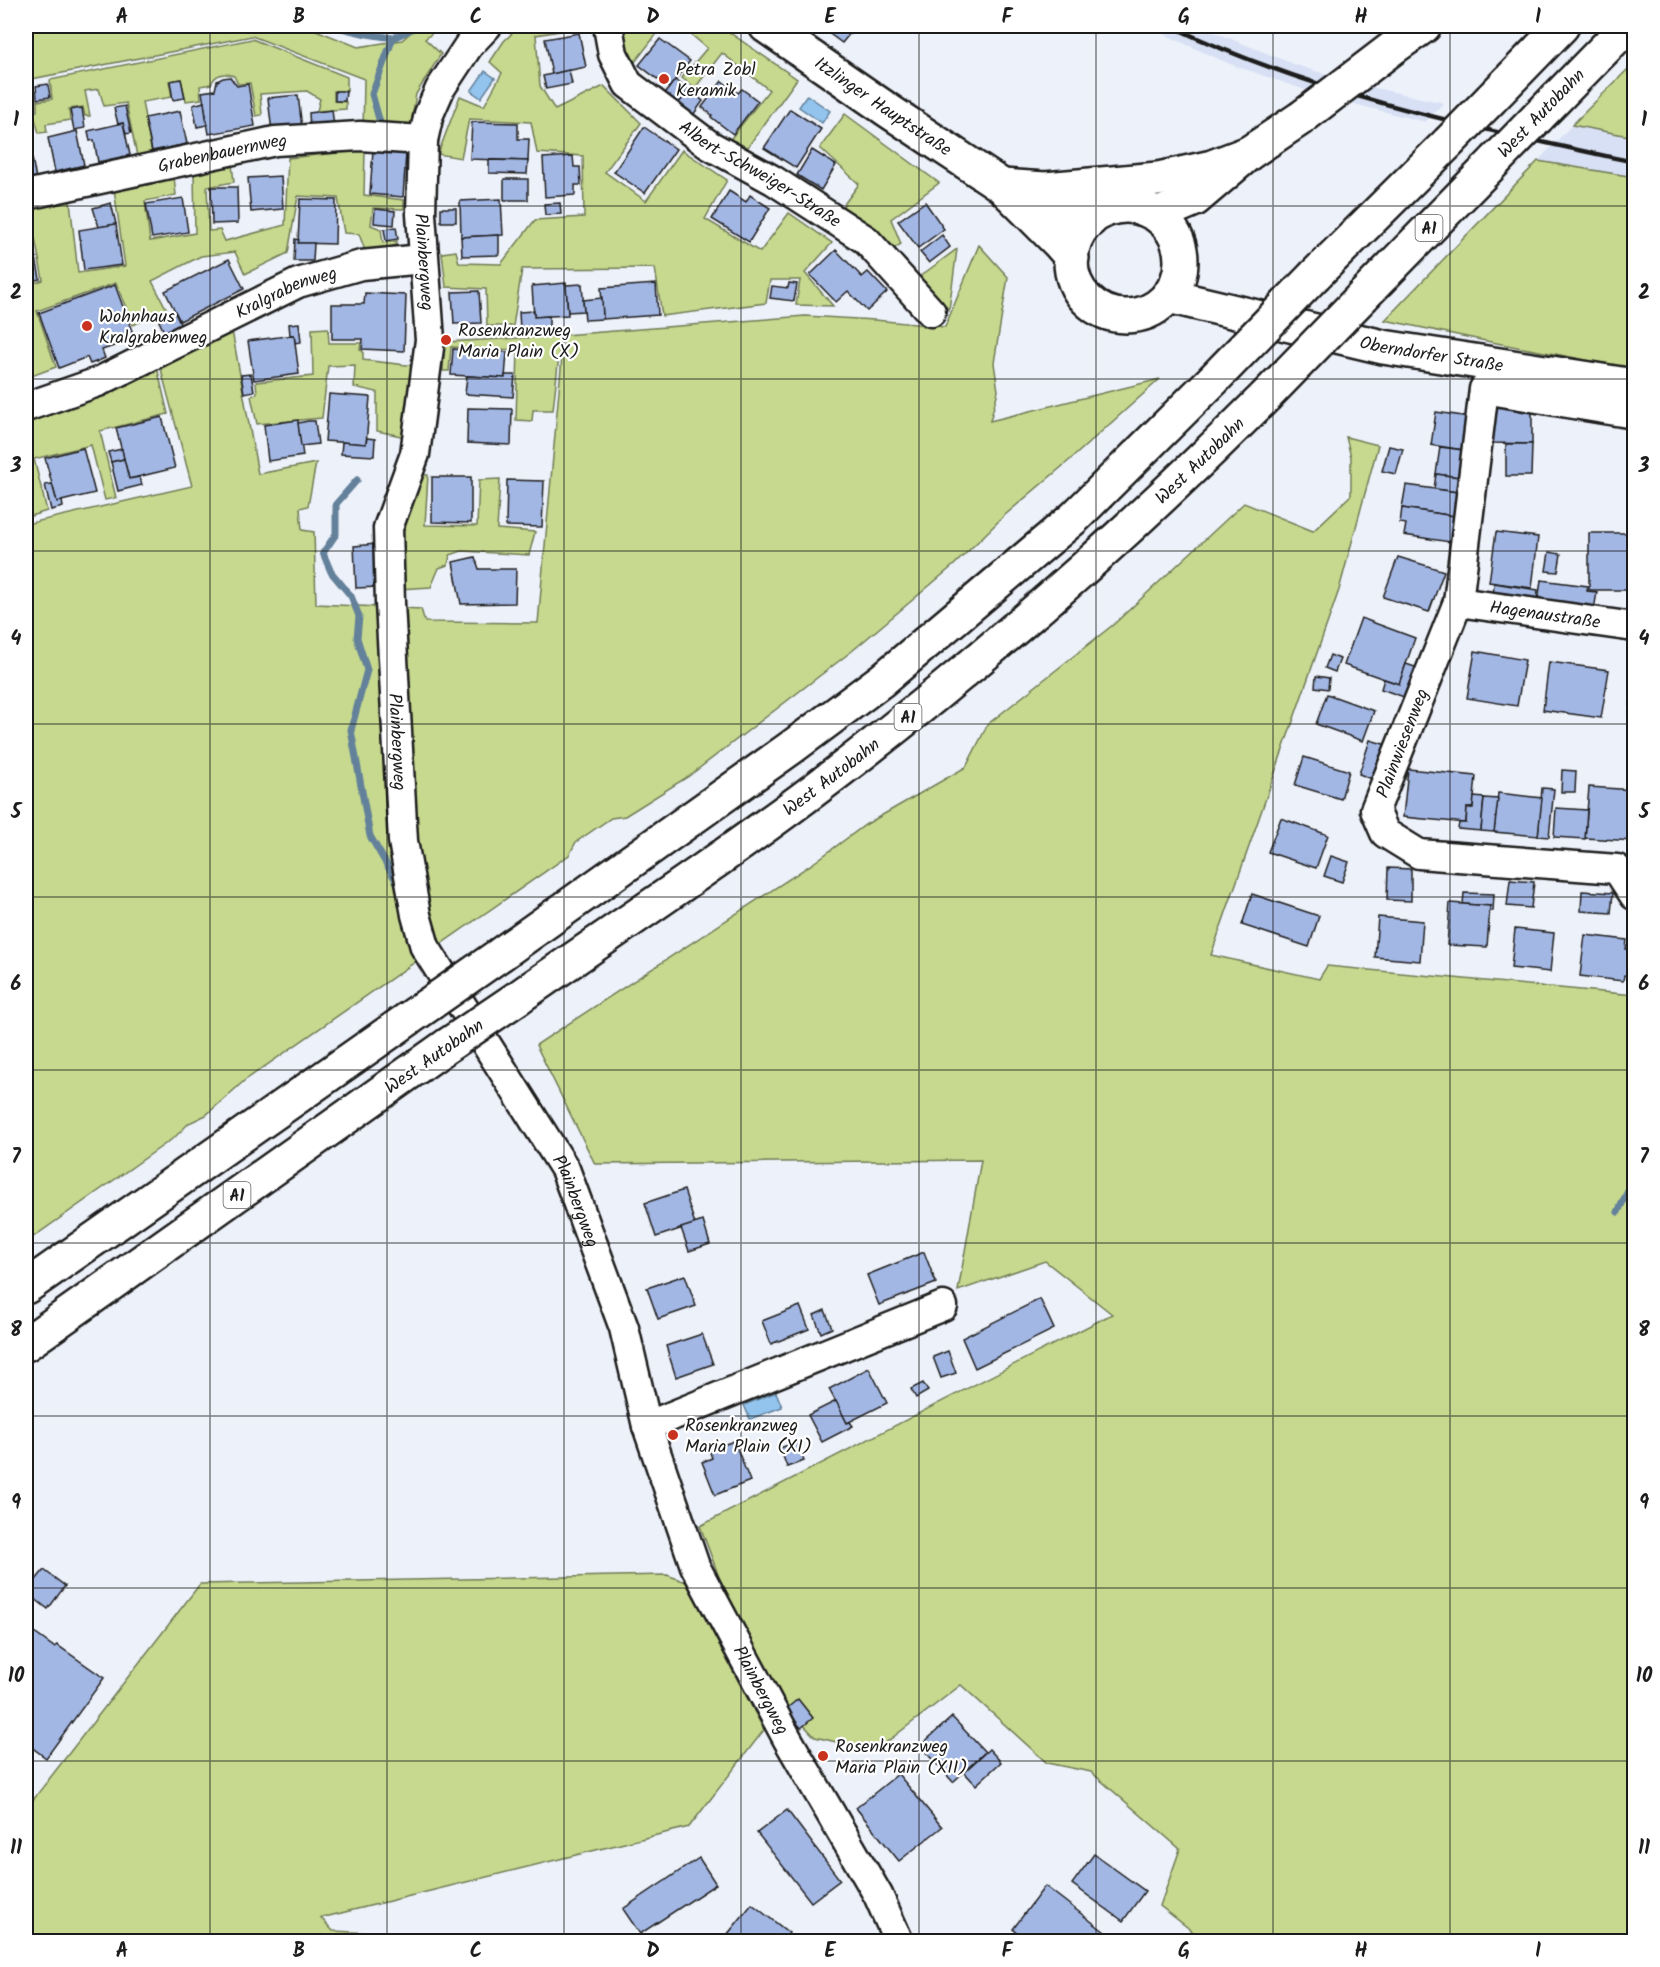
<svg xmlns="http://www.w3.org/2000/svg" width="1660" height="1967" viewBox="0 0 1660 1967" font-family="Kalam,sans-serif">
	<rect width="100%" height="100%" fill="#edf1fa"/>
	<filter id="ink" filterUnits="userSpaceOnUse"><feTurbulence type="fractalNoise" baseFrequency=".0167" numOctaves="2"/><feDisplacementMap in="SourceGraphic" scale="12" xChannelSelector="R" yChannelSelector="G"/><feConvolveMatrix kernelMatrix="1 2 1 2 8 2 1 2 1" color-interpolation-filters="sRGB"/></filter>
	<g filter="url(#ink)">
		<g fill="#d7e0f4">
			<path d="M1148 26H1199L1296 65 1357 84 1444 103 1425 122 1362 106 1314 93 1230 64 1181 42Z"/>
			<path d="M1572 125 1634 137V177L1538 161Z"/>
		</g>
		<g fill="#c6d98e" stroke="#717a55" stroke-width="1.5">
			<path d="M26 26H306L358 47 402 40 418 26H441L425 39 441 54 416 94 409 136 363 134 364 79 252 36 26 80Z"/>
			<path d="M520 26H572V29L536 35 540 86 555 110 604 86 641 123 605 172 646 201 682 150 727 180 705 219 760 252 789 213 832 243 805 273 833 306 796 305 800 280H770L766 303 662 316 655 268 522 269 513 326H487L486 289 446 287 442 253 456 251 459 263 501 264 535 220 584 217 583 156 537 153 531 122 469 119 461 158 438 154 460 96 484 106 502 73 490 62 504 41Z"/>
			<path d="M618 26H663L631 67Z"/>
			<path d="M681 26H720L797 79 745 151 728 142 769 90 722 53 695 88 682 78 707 48Z"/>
			<path d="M252 39 347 77V91H334V101L346 102V109L317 111 320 99 307 91 260 94 262 115 256 116 250 83 238 84 234 76C224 72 215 74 211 84L200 86 201 99 186 101 181 79 169 81 172 97 142 102 152 154 137 156 126 103 104 106 99 89 85 91 90 116H85L83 107 69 109 70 120 46 124 47 132 39 133 33 112 37 111V101L52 99 50 80Z"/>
			<path d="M1634 63V137L1572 125Z"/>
			<path d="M845 114 939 183 891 219 901 244 890 251 842 207 859 184 820 148Z"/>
			<path d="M365 150 364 195 404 200V209L373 208 371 225 381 229 383 243 397 241 396 245 381 251 366 253 359 234 344 233 338 198 298 196 288 253 245 274 235 252 201 256 152 281 167 310 133 325 116 283 37 311 56 367 26 378V286L43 280 35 238 26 239V209L70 201 78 273 125 266 114 189 174 177 176 195 145 201 150 241 195 233 194 173 232 164 234 182 207 187 209 231 220 230 225 241 285 225 288 158Z"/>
			<path d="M1538 161 1634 177V369L1486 341 1385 320Z"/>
			<path d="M979 245 1008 277 994 363 998 391 990 421 1160 379 1071 459 1005 515 954 565 852 651 689 776 625 816 611 818 576 842 569 855 244 1081 206 1115 189 1123 175 1137 26 1242V524L192 486 159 362 231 325 258 474 316 463 308 506 300 508 302 530 314 532 316 604 421 609 425 622 538 623 564 335 805 316 875 320 945 327Z"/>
			<path d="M957 249 949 310 919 277Z"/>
			<path d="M328 328 329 343H361L360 350 363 351V360L415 366 406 437 377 431V392L354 387 355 365 328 366 322 418 257 424 251 396 257 394 256 382 313 376 312 329Z"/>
			<path d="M561 336 553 410H533L532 421 516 420 518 350 451 347 449 371H443L444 342Z"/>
			<path d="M156 363 168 414 100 431 116 498 105 500 91 445 34 459 47 511 31 516 26 495V415Z"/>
			<path d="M1346 437 1378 445 1339 590 1211 955 1319 979 1327 966 1634 995V1941H1205L1160 1906 1180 1849 1091 1772 1047 1763 961 1685 875 1751 815 1737 780 1700 722 1585 700 1526 1112 1314 1045 1261 958 1291 981 1160 595 1164 536 1045 812 864 865 825 966 767 988 724 1114 624 1244 503 1313 531 1351 495V457Z"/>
			<path d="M415 475H428L425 525 477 526 479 480 500 479 497 529 535 532 529 555 462 551 450 555 448 565 439 568 431 587 399 589 401 525Z"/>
			<path d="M667 1575 686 1582 764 1730 689 1827 321 1918 333 1931 540 1941H26V1803L29 1805 200 1584Z"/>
		</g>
		<g fill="#92c4ee" stroke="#63819a" stroke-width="1.5">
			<path d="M485 71 495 78 481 98 471 91Z"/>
			<path d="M807 95 830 111 822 123 799 107Z"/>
			<path d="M776 1392 782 1407 750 1419 744 1405Z"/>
		</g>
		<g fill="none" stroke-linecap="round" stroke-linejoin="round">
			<g stroke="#63819a" stroke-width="7">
				<path d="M333 26 367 34 393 38 418 26"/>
				<path d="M382 130 372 94 393 38"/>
				<path d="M357 480 336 504V534L323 553 331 572 351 596 359 616 357 638 367 670 351 730 370 836 398 884"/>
				<path d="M1618 1212 1634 1178"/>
			</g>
		</g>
		<g fill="#a3b7e5" stroke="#1c1c1c" stroke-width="1.5">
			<path d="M819 26H856L842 43Z"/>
			<path d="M579 33 586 67 552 74 545 39Z"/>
			<path d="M660 39 690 61 669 88 639 65Z"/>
			<path d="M569 70 572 84 546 89 543 76Z"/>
			<path d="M230 77 237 86 248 84 255 126 209 134 202 92 215 90 217 81 223 78Z"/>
			<path d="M181 79 185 98 173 100 170 81Z"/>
			<path d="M675 80 689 90 676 107 663 96Z"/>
			<path d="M722 81 738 93 742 89 758 101 733 134 711 117 712 115 702 107Z"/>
			<path d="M29 83 35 109 26 111V84Z"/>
			<path d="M48 84 50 97 37 99 36 86Z"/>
			<path d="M689 90 703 101 691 118 676 107Z"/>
			<path d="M335 91H346L345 101H335Z"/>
			<path d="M298 95 302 128 272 132 268 98Z"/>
			<path d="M204 102 207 125 197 127 193 105Z"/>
			<path d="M125 106 131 133 126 134 123 123 118 124 114 108Z"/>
			<path d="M82 108 85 128 74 130 70 110Z"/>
			<path d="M790 109 821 129 796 168 764 148Z"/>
			<path d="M332 110 334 126 310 129 309 113Z"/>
			<path d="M180 111 187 144 152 151 145 118Z"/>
			<path d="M472 122 518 123V139H529L528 161 470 159Z"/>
			<path d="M123 123 130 155 98 162 94 140 90 141 88 131Z"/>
			<path d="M644 127 676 149 645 193 614 172Z"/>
			<path d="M77 131 84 165 55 172 48 138Z"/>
			<path d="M28 137 36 179 26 181V138Z"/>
			<path d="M373 150 406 153 403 197 370 194Z"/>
			<path d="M812 150 836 165 821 190 797 175Z"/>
			<path d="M573 156 574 167H580L581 185H575V195L545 197 543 158Z"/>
			<path d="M489 160 528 161 527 174 489 173Z"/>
			<path d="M281 176 283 209 251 212 248 178Z"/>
			<rect x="504" y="179" width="24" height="21"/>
			<path d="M211 187H237L238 223 212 224Z"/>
			<path d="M729 191 746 202 750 195 770 208 749 242 712 219Z"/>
			<path d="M183 198 188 232 152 238 146 204Z"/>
			<path d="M300 199 336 200 335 244 298 243Z"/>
			<path d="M501 199 503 235 461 237 460 201Z"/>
			<path d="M925 202 944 229 918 248 898 221Z"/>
			<path d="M111 203 116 224 99 227 93 208Z"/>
			<path d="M560 203 561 214 545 215 544 204Z"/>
			<rect x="441" y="208" width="15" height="14"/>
			<path d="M375 209 395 211 394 225 374 223Z"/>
			<path d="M116 224 122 265 84 270 79 230Z"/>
			<path d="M396 227 398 239 386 241 384 229Z"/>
			<path d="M499 235V255L462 256 461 237Z"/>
			<path d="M942 235 950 247 929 263 920 252Z"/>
			<path d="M295 239 299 240 298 243H314L313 261H294Z"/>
			<path d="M33 242 40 279 26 282V244Z"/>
			<path d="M836 250 862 277 868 272 887 292 867 311 848 291 836 302 810 275Z"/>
			<path d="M229 259 244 289 180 321 165 291Z"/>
			<path d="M566 283 568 315 534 317 532 286Z"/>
			<path d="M789 283 797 284 794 301 770 298 772 286 788 288Z"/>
			<path d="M582 284 584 311 568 312 566 285Z"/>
			<path d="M656 284 658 315 603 319 601 288Z"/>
			<path d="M115 285 135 339 102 350 105 358 98 361 90 364 87 357 59 368 39 313Z"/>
			<path d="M479 291 481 323 454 324 452 292Z"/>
			<path d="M365 293 406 295 404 351 362 349 363 339H332V304H364Z"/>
			<path d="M602 298 603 319 585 320 583 300Z"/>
			<path d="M534 311V317L549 316V328L520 330 519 312Z"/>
			<path d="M175 313 182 328 166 336 159 321Z"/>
			<path d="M299 323 301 342 295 343 294 335H290L289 324Z"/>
			<path d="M294 335 299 374 254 380 248 341Z"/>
			<path d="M453 349 507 352 505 378 451 375Z"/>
			<path d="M251 374 254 391 244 393 241 375Z"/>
			<path d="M505 375H515L513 397 465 394 467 376 505 378Z"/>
			<path d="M329 394 370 397 366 444 325 441Z"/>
			<path d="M1494 403H1532V444L1493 443Z"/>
			<path d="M468 408 512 409 511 445 467 443Z"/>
			<path d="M1436 412 1469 417 1464 450 1431 445Z"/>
			<path d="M162 417 175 468 129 479 116 428Z"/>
			<path d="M298 420 303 456 268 461 264 425Z"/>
			<path d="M308 421H315L318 444 301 446 298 423Z"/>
			<path d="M367 438 375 439 374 456 341 454 342 442 366 444Z"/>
			<path d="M1506 444H1532L1531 476H1506Z"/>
			<path d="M1389 446 1403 449 1396 474 1382 471Z"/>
			<path d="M1440 447 1463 450 1459 477 1436 474Z"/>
			<path d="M83 448 95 493 57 502 45 458Z"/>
			<path d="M122 449 124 459 111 462 108 452Z"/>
			<path d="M124 459 129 479 140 477 142 485 118 491 111 462Z"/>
			<path d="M1436 474 1459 477 1457 492 1434 489Z"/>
			<path d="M432 477H471V523L432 522Z"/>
			<path d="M507 480 544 481 542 527 506 526Z"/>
			<path d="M52 484 57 502 62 501 63 507 51 510 45 485Z"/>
			<path d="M1406 485 1457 492 1454 516 1402 508Z"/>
			<path d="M1402 508 1454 516 1450 542 1404 535 1406 524 1400 523Z"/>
			<path d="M1496 532 1538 537 1532 588 1489 582Z"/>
			<rect x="1589" y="533" width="45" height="57"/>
			<path d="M376 544 378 587 356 588 354 546Z"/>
			<path d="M1549 552 1561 554 1558 572 1546 571Z"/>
			<path d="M475 557 479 569H516L515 603 461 604 453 562Z"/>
			<path d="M1398 557 1444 571 1429 612 1383 597Z"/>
			<path d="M1541 580 1588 586 1587 591 1597 592 1594 610 1538 602Z"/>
			<path d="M1494 583 1538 590 1537 602 1493 596Z"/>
			<path d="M1630 593 1634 594V616L1628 615Z"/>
			<path d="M1361 618 1415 638 1399 684 1344 665Z"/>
			<path d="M1475 651 1525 660 1517 706 1467 698Z"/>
			<path d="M1330 655 1340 659 1335 672 1325 668Z"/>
			<path d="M1549 662 1609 670 1601 718 1543 710Z"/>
			<path d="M1406 664 1421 669 1410 699 1381 689 1384 679 1399 684Z"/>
			<path d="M1316 676 1329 678 1328 689 1315 687Z"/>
			<path d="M1634 679V717L1629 716Z"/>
			<path d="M1327 694 1374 711 1363 741 1316 724Z"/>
			<path d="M1370 740 1387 745 1375 780 1359 774Z"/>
			<path d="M1304 757 1349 771 1341 799 1295 785Z"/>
			<path d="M1408 769 1476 776 1473 808H1467L1466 823 1403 817Z"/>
			<path d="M1562 770 1576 771 1575 792H1561Z"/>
			<path d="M1589 787 1634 790V841L1585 838Z"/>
			<path d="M1542 788 1554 789 1549 837 1538 836Z"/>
			<path d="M1498 793 1542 798 1538 836 1494 832Z"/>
			<path d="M1474 797 1484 798 1481 831 1458 829 1459 823H1466L1467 808H1473Z"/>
			<path d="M1484 798 1498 799 1494 832 1481 831Z"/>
			<path d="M1556 808 1587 810 1585 839 1554 837Z"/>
			<path d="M1281 818 1328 835 1316 868 1268 852Z"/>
			<path d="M1331 856 1349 862 1342 882 1324 876Z"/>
			<path d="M1388 868 1411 869V901L1387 900Z"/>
			<path d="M1510 880 1534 882 1531 908 1507 906Z"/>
			<path d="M1582 891 1613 893 1611 913 1581 911Z"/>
			<path d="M1464 893 1494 894 1493 911H1489L1490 906 1463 904Z"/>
			<path d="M1252 894 1319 916 1309 947 1242 925Z"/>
			<path d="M1450 903 1490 906 1487 947 1447 945Z"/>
			<path d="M1378 917 1423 921 1420 961 1375 957Z"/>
			<path d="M1515 929 1554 933 1550 972 1511 968Z"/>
			<path d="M1585 935 1627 940 1626 949 1634 950 1631 976 1624 975 1623 981 1580 976Z"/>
			<path d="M684 1190 695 1224 656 1237 645 1203Z"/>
			<path d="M703 1221 710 1244 689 1251 681 1228Z"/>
			<path d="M924 1252 936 1283 879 1305 867 1275Z"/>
			<path d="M685 1275 696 1306 658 1319 647 1288Z"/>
			<path d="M1040 1299 1054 1329 975 1368 962 1338Z"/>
			<path d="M800 1306 809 1329 771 1344 762 1321Z"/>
			<path d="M825 1310 832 1328 821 1333 814 1315Z"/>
			<path d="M702 1334 713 1364 676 1377 666 1346Z"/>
			<path d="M948 1351 956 1373 941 1378 933 1357Z"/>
			<path d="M869 1368 887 1403 847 1423 829 1389Z"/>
			<path d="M923 1383 928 1391 916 1398 911 1389Z"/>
			<path d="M836 1401 847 1423 850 1422 853 1426 822 1442 808 1415Z"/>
			<path d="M734 1441 750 1481 715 1495 702 1462 712 1458 709 1450Z"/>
			<path d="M797 1442 804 1461 787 1467 780 1448Z"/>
			<path d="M44 1570 65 1586 48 1609 26 1592Z"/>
			<path d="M26 1627 54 1647 57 1645 104 1678 46 1758 26 1743Z"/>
			<path d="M798 1699 813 1718 801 1728 786 1709Z"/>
			<path d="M952 1717 985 1752 953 1782 920 1746Z"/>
			<path d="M989 1749 1001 1762 976 1785 964 1772Z"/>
			<path d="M898 1774 942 1827 899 1861 856 1808Z"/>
			<path d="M787 1810 840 1880 811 1902 757 1833Z"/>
			<path d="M1094 1854 1145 1891 1123 1921 1072 1884Z"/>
			<path d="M699 1858 716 1884 640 1934 623 1909Z"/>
			<path d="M1045 1886 1118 1942H1029L1013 1929Z"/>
			<path d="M752 1904 789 1933 783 1942H735L727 1935Z"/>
		</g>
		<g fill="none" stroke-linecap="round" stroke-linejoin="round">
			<g stroke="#1c1c1c" stroke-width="33">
				<g id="minor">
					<path id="s1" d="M487 26 469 45 440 89 429 114 423 140 421 214 430 340 415 454 388 528 390 603 403 841 416 915 425 947 565 1169 624 1328 647 1426 695 1566 788 1740 878 1895 899 1942"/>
					<path id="s2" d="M608 26 613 54 628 84 709 145 773 180 866 240 931 312"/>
					<path id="s3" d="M26 195 275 141 360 136 423 140"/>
					<path id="s4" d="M26 407 98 382 298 283 361 265 423 259"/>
					<path d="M1634 414 1484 389 1458 602 1375 810 1385 833 1419 854 1617 869 1634 895"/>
					<path id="s5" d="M1458 602 1634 627"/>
					<path d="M647 1426 943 1306"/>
				</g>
			</g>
			<g stroke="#1c1c1c" stroke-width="38">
				<g id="major">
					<path id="s6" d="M766 26 889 111 1002 186 1058 242 1072 258"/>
					<path d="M1015 191 1076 217 1090 220"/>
					<circle cx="1126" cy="261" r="55"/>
					<path id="s7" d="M1168 296 1383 347 1634 386"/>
				</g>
			</g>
			<g stroke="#1c1c1c" stroke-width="38">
				<g id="highway">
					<path d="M1394 47 1424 26"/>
					<path d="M1491 99 1562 26"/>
					<path d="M1537 118 1627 26"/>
					<path d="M1002 186 1045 189 1158 179 1212 167 1249 153"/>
					<path d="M1157 215 1195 199 1249 153 1301 118"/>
					<path d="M1315 275 1449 142"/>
					<path d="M1363 296 1496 160"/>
					<path d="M501 954 792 747 882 680 1075 517 1214 379"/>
					<path id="s8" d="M519 997C624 924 732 853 834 775 986 659 1130 532 1265 397"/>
					<path d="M26 1287 428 1005"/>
					<path d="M26 1344 448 1045"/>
				</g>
			</g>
			<use href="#minor" stroke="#fff" stroke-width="28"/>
			<use href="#major" stroke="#fff" stroke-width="33"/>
			<use href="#highway" stroke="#fff" stroke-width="33"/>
			<path stroke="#1c1c1c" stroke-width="4.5" d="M1171 26C1317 96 1477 128 1634 162"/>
			<g stroke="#1c1c1c" stroke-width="38" stroke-linecap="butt">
				<g id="highway-bridge">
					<path d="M1301 118 1394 47"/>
					<path d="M1449 142 1491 99"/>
					<path d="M1496 160 1537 118"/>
					<path d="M1214 379 1315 275"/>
					<path d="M1265 397 1363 296"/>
					<path d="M428 1005 501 954"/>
					<path d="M448 1045 519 997"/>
				</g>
			</g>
			<use href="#highway-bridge" stroke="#fff" stroke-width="33"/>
		</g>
	</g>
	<path fill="none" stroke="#1c1c1c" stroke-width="1.5" stroke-opacity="0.55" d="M210 26V1942M387 26V1942M564 26V1942M741 26V1942M919 26V1942M1096 26V1942M1273 26V1942M1450 26V1942M26 206H1634M26 379H1634M26 551H1634M26 724H1634M26 897H1634M26 1070H1634M26 1243H1634M26 1416H1634M26 1588H1634M26 1761H1634"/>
	<g fill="#c8321e" stroke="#fff" stroke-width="2">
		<circle cx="664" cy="79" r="6"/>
		<circle cx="87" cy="326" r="6"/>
		<circle cx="446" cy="340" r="6"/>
		<circle cx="673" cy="1435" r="6"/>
		<circle cx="823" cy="1756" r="6"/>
	</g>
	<g text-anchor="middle" stroke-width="4.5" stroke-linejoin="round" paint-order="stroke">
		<g fill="#fff" stroke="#606060" stroke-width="1.5">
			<rect x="1415.5" y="215" width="27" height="26" rx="4.5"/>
			<rect x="894.5" y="704" width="27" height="26" rx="4.5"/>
			<rect x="223.5" y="1182" width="27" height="26" rx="4.5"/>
		</g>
		<g font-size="16" font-weight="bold" fill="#1c1c1c">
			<text x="1429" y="234">A1</text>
			<text x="908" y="723">A1</text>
			<text x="237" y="1201">A1</text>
		</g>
		<g font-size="18" fill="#1c1c1c" stroke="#fff" text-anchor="start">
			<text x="676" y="75">Petra Zobl<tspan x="676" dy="21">Keramik</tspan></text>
			<text x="99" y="322">Wohnhaus<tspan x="99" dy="21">Kralgrabenweg</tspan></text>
			<text x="458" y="336">Rosenkranzweg<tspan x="458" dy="21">Maria Plain (X)</tspan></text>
			<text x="685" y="1431">Rosenkranzweg<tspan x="685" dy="21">Maria Plain (XI)</tspan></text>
			<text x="835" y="1752">Rosenkranzweg<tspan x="835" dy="21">Maria Plain (XII)</tspan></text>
		</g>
		<g font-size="18" fill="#1c1c1c" stroke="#fff">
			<text dy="6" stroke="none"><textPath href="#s6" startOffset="142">Itzlinger Hauptstraße</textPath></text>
			<text transform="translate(1541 113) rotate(-46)" y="6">West Autobahn</text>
			<text dy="6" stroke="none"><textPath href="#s3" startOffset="201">Grabenbauernweg</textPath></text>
			<text dy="6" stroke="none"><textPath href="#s2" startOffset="222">Albert-Schweiger-Straße</textPath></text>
			<text dy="6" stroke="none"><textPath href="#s1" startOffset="255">Plainbergweg</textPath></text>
			<text dy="6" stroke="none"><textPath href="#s4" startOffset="285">Kralgrabenweg</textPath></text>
			<text dy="6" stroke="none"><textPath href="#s7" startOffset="270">Oberndorfer Straße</textPath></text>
			<text dy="6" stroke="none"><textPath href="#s8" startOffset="868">West Autobahn</textPath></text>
			<text dy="6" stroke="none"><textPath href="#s5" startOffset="88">Hagenaustraße</textPath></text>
			<text dy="6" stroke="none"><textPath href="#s1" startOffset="741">Plainbergweg</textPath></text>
			<text transform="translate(1402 743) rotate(-69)" y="6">Plainwiesenweg</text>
			<text dy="6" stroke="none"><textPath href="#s8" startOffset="382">West Autobahn</textPath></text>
			<text transform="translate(434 1056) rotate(-35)" y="6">West Autobahn</text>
			<text dy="6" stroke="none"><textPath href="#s1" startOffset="1245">Plainbergweg</textPath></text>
			<text dy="6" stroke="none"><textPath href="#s1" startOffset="1770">Plainbergweg</textPath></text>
		</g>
	</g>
	<rect width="1660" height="1967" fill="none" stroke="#fff" stroke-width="66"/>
	<rect x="33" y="33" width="1594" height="1901" fill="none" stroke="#1c1c1c" stroke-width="2"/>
	<g font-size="20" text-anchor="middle" font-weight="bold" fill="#1c1c1c">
		<text x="122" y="23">A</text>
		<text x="299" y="23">B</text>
		<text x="476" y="23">C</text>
		<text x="653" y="23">D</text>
		<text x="830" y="23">E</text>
		<text x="1007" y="23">F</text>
		<text x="1184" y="23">G</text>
		<text x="1361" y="23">H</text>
		<text x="1538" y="23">I</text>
		<text x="16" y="126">1</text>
		<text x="1644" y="126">1</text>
		<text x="16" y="299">2</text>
		<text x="1644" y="299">2</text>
		<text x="16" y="472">3</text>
		<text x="1644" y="472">3</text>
		<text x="16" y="645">4</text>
		<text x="1644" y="645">4</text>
		<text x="16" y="818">5</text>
		<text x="1644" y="818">5</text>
		<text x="16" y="990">6</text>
		<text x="1644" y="990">6</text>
		<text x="16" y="1163">7</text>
		<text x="1644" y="1163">7</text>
		<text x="16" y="1336">8</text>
		<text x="1644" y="1336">8</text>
		<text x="16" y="1509">9</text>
		<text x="1644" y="1509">9</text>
		<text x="16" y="1682">10</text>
		<text x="1644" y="1682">10</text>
		<text x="16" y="1854">11</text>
		<text x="1644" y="1854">11</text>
		<text x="122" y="1957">A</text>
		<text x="299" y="1957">B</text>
		<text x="476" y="1957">C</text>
		<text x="653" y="1957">D</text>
		<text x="830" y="1957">E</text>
		<text x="1007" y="1957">F</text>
		<text x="1184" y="1957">G</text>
		<text x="1361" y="1957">H</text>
		<text x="1538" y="1957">I</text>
	</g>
</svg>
